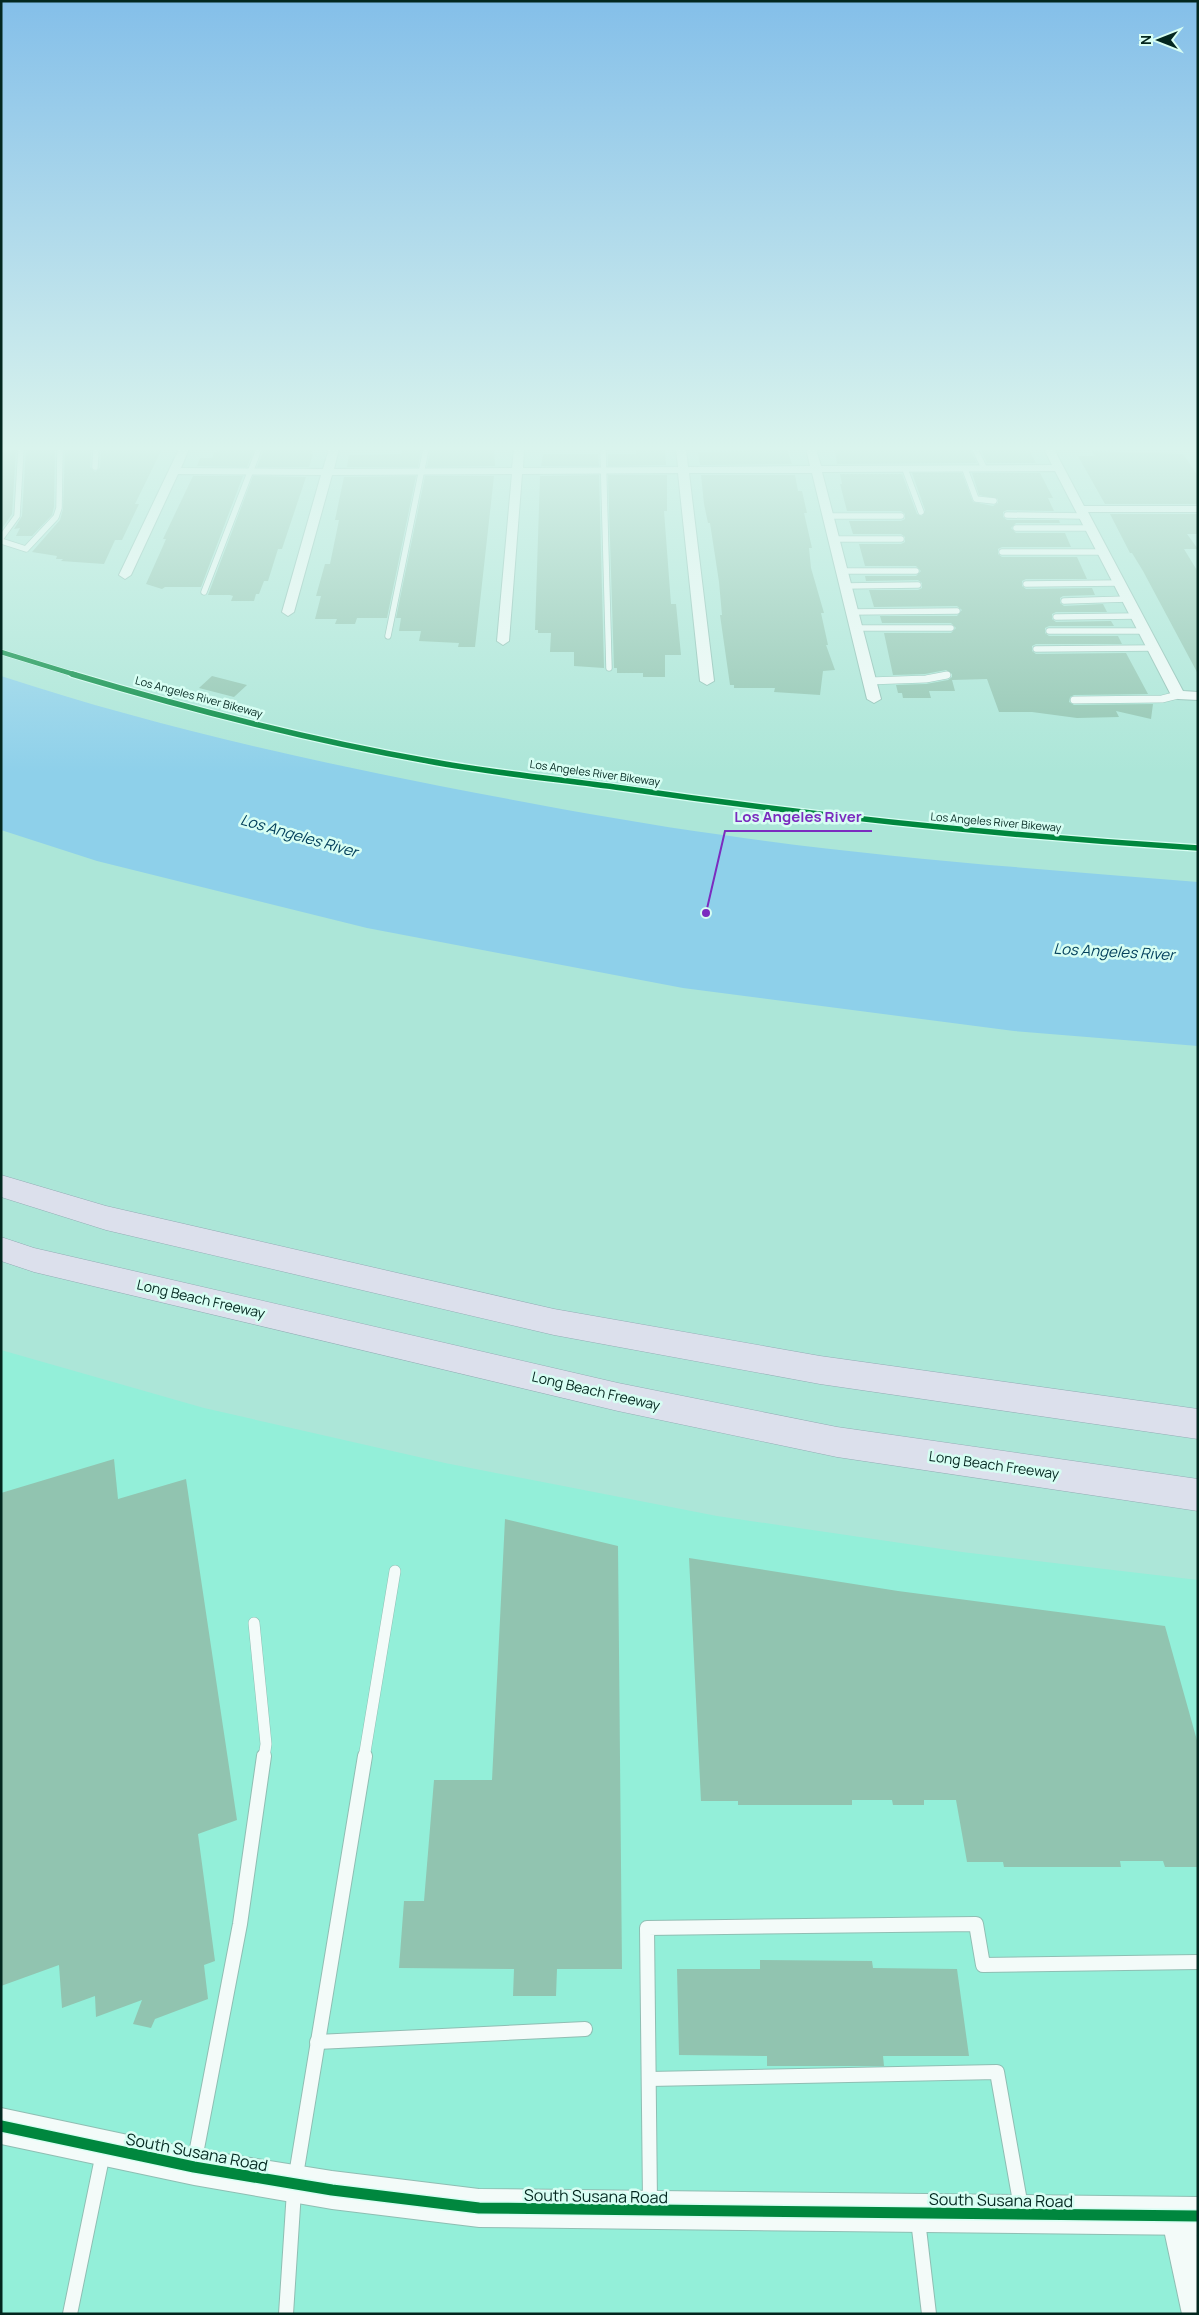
<svg xmlns="http://www.w3.org/2000/svg" width="1199" height="2315" viewBox="0 0 1199 2315" font-family="Manrope,sans-serif">
	<rect width="100%" height="100%" fill="#ace6d8"/>
	<path fill="#93efd9" d="M1 1350 204 1408 445 1463 717 1516 962 1552 1198 1580V2314H1Z"/>
	<path fill="#8ed0ea" d="M1 676C144 723 292 757 440 786 534 804 628 822 723 835 881 858 1039 869 1198 882V1046L1014 1031 683 988 367 928 97 861 1 830Z"/>
	<g fill="#91c4b0">
		<path d="M26 449H55L54 507 52 515 32 536H16L20 528 14 529 22 516Z"/>
		<path d="M65 449H91L90 467 95 472 100 468 101 449H162L135 504H139L122 540H115L104 564 61 561 63 559H56L57 556 32 552 60 520 63 509Z"/>
		<path d="M242 449 254 450 247 467 197 466 200 458H212L214 453 220 450Z"/>
		<path d="M264 449H313L311 454H313L309 467H257Z"/>
		<path d="M402 449H421L418 467H347L349 455 401 454Z"/>
		<path d="M431 449H494L495 466 427 467Z"/>
		<path d="M636 449 665 450 666 465 608 466V454H636Z"/>
		<path d="M743 449H787L792 464 700 465 698 452 743 451Z"/>
		<path d="M835 449 970 450 977 463 837 464Z"/>
		<path d="M982 449 1029 450 1036 463H987L981 450Z"/>
		<path d="M16 450 12 514 1 530V452Z"/>
		<path d="M1092 451 1183 454 1198 476V504H1105L1078 456H1095Z"/>
		<path d="M543 454H598L599 466H541Z"/>
		<path d="M912 473H962L973 502 993 506 998 503V499L979 495 972 473H1040L1053 498H1048L1054 511 1007 510 1003 512V517L1007 520H1059L1060 523H1016L1011 528 1016 533H1065L1071 547H1002L998 549V554L1002 557H1077L1087 579H1026L1022 581V586L1026 589 1092 588 1095 595 1063 596 1060 598V603L1064 606 1103 604 1107 612H1056L1052 614V619L1056 622 1111 621 1114 626H1049L1045 628V633L1049 636H1118L1122 644H1036L1032 646V651L1036 654 1126 653 1148 694 1074 695 1070 697 1069 702 1074 705 1153 704 1151 719 1116 711 1119 717 1077 718 1032 712H999L987 679 952 680 955 691H929L931 698H903L902 693H898L896 685 926 684 948 680 952 677V674L946 670 925 674 893 675 884 633H951L956 628 951 623H882L880 616H957L962 610 957 606 874 607 869 590H918L922 588V583L918 580 866 581 865 576H916L921 571 916 566H865L859 544H901L905 542V537L901 534H853L849 521H901L905 519V514L901 511H847L840 484H842L840 474H902L917 514 922 516 925 510Z"/>
		<path d="M599 475 604 668 574 666V652H550L551 633H538V630H535L540 476Z"/>
		<path d="M608 475H667V511H664L671 604H676L681 655H665V677H643V673H617V668H614Z"/>
		<path d="M701 475H795L798 491H802L807 513H804L812 548H809L811 568 824 613H821L828 645H826L835 670 823 671 820 695 774 692 775 688H734V685H730L720 615H722L719 582 710 523H708L704 504Z"/>
		<path d="M193 476H243L201 587H165L162 589 146 584 163 546 166 539H163Z"/>
		<path d="M253 476 306 477 282 549H278L268 581H264L259 594H256L254 601H231L233 596 230 595H208Z"/>
		<path d="M416 476 387 618H357L355 624H335L337 619H315L321 596H316L325 564H330L339 520H335L344 477Z"/>
		<path d="M425 476H494L475 647H458L459 643 419 641 421 631H399L401 618H396Z"/>
		<path d="M1110 514H1198V534H1187L1198 549H1184L1198 572V674L1143 571 1132 553H1130Z"/>
		<path d="M212 676 247 685 234 697 199 688Z"/>
		<path d="M114 1459 118 1499 186 1479 237 1820 198 1834 215 1961 204 1965 208 1999 155 2019 151 2028 133 2024 142 2000 96 2017 95 1996 62 2008 59 1965 1 1986V1493Z"/>
		<path d="M505 1519 618 1546 622 1969H557L556 1996H513L514 1969 399 1968 404 1901H424L434 1780H492Z"/>
		<path d="M689 1558 898 1591 1165 1626 1198 1744V1867H1165L1163 1861H1120L1121 1867H1004L1003 1862H967L956 1800H924V1805H893L892 1800H852V1805H738V1801H701Z"/>
		<path d="M760 1960 872 1961 873 1968 957 1969 969 2056H883L884 2066H767V2056L679 2055 677 1969H760Z"/>
	</g>
	<g fill="none" stroke-linecap="round" stroke-linejoin="round">
		<g stroke="#8fbeb3" stroke-width="7">
			<g id="service-far3">
				<path d="M603 449 609 668"/>
				<path d="M975 449 984 468"/>
				<path d="M95 467 96 449"/>
				<path d="M905 469 921 512"/>
				<path d="M965 469 976 499 994 501"/>
				<path d="M1007 515 1083 516"/>
				<path d="M828 516H901"/>
				<path d="M1016 528H1090"/>
				<path d="M1 538 17 516 21 449"/>
				<path d="M834 539H901"/>
				<path d="M1 541 26 549 56 517 59 508 60 449"/>
				<path d="M1002 552H1102"/>
				<path d="M841 571H916"/>
				<path d="M1026 584 1118 583"/>
				<path d="M845 586 918 585"/>
				<path d="M204 592 259 449"/>
				<path d="M1064 601 1127 599"/>
				<path d="M852 612 957 611"/>
				<path d="M1056 617 1136 616"/>
				<path d="M856 628H951"/>
				<path d="M1049 631H1143"/>
				<path d="M388 636 426 449"/>
				<path d="M1036 649 1152 648"/>
			</g>
		</g>
		<g stroke="#8fbeb3" stroke-width="8">
			<g id="service-far2">
				<path d="M869 681 926 679 947 675"/>
				<path d="M1074 700 1162 699 1178 695"/>
			</g>
		</g>
		<g stroke="#8fbeb3" stroke-width="12">
			<g id="service-far1">
				<path d="M254 1623 266 1744 264 1758"/>
				<path d="M364 1758 395 1571"/>
			</g>
		</g>
		<g stroke="#8fbeb3" stroke-width="16">
			<g id="service">
				<path d="M317 2042 585 2029"/>
				<path d="M649 2079 997 2072 1021 2207"/>
				<path d="M195 2159 240 1924 264 1756"/>
				<path d="M296 2175 365 1756"/>
				<path d="M650 2201 647 1928 976 1924 983 1965 1198 1962"/>
				<path d="M918 2220 929 2314"/>
				<path d="M70 2314 103 2153"/>
				<path d="M286 2314 294 2191"/>
			</g>
		</g>
		<g stroke="#8fbeb3" stroke-width="2">
			<g id="minor">
				<path d="M179 449H189L181 468 323 469 329 449H339L334 469 512 468 514 449H524L523 468 678 467 676 449H686L688 467 810 466 806 449H816L821 466 1052 465 1044 449H1054L1084 506H1198V512H1088L1183 691 1198 692V700L1178 699 1171 695 1055 471 822 472 881 699 874 703 867 699 812 473H689L714 681 707 685 700 681 678 473 522 474 509 641 503 645 497 641 512 474 332 475 294 612 288 616 282 612 321 475 178 474 131 575 125 579 119 575Z"/>
				<path d="M1177 2200 1188 2205 1198 2239V2314H1182L1161 2216 1166 2205Z"/>
			</g>
		</g>
		<g stroke="#8fbeb3" stroke-width="2">
			<path id="tertiary" d="M1 2108 194 2149 332 2171 479 2189 1198 2197V2235L479 2227 332 2209 194 2185 1 2144Z"/>
		</g>
		<g stroke="#94acb5" stroke-width="1">
			<g id="motorway">
				<path d="M1 1175 106 1206 554 1309 820 1356 1198 1409V1439L820 1384 554 1335 106 1230 1 1197Z"/>
				<path d="M1 1237 34 1248 618 1383 837 1427 1198 1479V1511L837 1457 618 1411 34 1272 1 1261Z"/>
			</g>
		</g>
		<use href="#service-far3" stroke="#f3fbf9" stroke-width="5.5"/>
		<use href="#service-far2" stroke="#f3fbf9" stroke-width="7"/>
		<use href="#service-far1" stroke="#f3fbf9" stroke-width="11"/>
		<use href="#service" stroke="#f3fbf9" stroke-width="14"/>
		<use href="#minor" fill="#f3fbf9" fill-rule="evenodd"/>
		<use href="#tertiary" fill="#f3fbf9" fill-rule="evenodd"/>
		<use href="#motorway" fill="#dce0ec" fill-rule="evenodd"/>
		<g stroke="#d7fef3" stroke-width="6">
			<path id="cycleway-far2" d="M1 652 76 675"/>
		</g>
		<g stroke="#d7fef3" stroke-width="8">
			<path id="cycleway-far1" d="M72 674C189 709 308 740 428 761 492 773 557 779 622 788 813 816 1005 836 1198 848"/>
		</g>
		<g stroke="#d7fef3" stroke-width="14">
			<path id="cycleway" d="M1 2126 194 2167 332 2190 479 2208 1198 2216"/>
		</g>
		<use href="#cycleway-far2" stroke="#00873e" stroke-width="4.5"/>
		<use href="#cycleway-far1" stroke="#00873e" stroke-width="5.5"/>
		<use href="#cycleway" stroke="#00873e" stroke-width="11"/>
	</g>
	<linearGradient id="sky" x2="0" y2="1"><stop stop-color="#84bfe9"/><stop offset="0.58" stop-color="#daf4ed"/><stop offset="1" stop-color="#daf4ed" stop-opacity="0"/></linearGradient>
	<rect width="1199" height="773" fill="url(#sky)"/>
	<g text-anchor="middle" stroke-width="5" stroke-linejoin="round" paint-order="stroke">
		<g font-size="11" fill="#03271f" stroke="#d7fef3">
			<text transform="translate(199 697) rotate(15)" y="4">Los Angeles River Bikeway</text>
			<text transform="translate(595 773) rotate(8)" y="4">Los Angeles River Bikeway</text>
			<text transform="translate(996 822) rotate(5)" y="4">Los Angeles River Bikeway</text>
		</g>
		<g font-size="14" fill="#03271f" stroke="#d7fef3">
			<text transform="translate(201 1299) rotate(13)" y="5">Long Beach Freeway</text>
			<text transform="translate(596 1391) rotate(13)" y="5">Long Beach Freeway</text>
			<text transform="translate(994 1465) rotate(8)" y="5">Long Beach Freeway</text>
		</g>
		<g font-size="15" font-style="italic" fill="#03405c" stroke="#d7fef3">
			<text transform="translate(299 836) rotate(16)" y="5">Los Angeles River</text>
			<text transform="translate(1114 952) rotate(3)" y="5">Los Angeles River</text>
		</g>
		<g font-size="16" fill="#03271f" stroke="#d7fef3">
			<text transform="translate(197 2152) rotate(11)" y="6">South Susana Road</text>
			<text transform="translate(596 2196) rotate(1)" y="6">South Susana Road</text>
			<text transform="translate(1001 2200) rotate(1)" y="6">South Susana Road</text>
		</g>
	</g>
	<path fill="none" stroke="#7b2cbf" stroke-width="2" d="M706 913L725 831H872"/>
	<circle fill="#7b2cbf" stroke="#d7fef3" stroke-width="2" cx="706" cy="913" r="5"/>
	<g font-size="15" text-anchor="middle" font-weight="bold" fill="#7b2cbf" stroke="#d7fef3" stroke-width="5" stroke-linejoin="round" paint-order="stroke">
		<text x="798" y="822">Los Angeles River</text>
	</g>
	<rect width="1199" height="2315" fill="none" stroke="#03271f" stroke-width="5"/>
	<g transform="translate(1159 40) rotate(270)" stroke="#d7fef3" stroke-width="4" paint-order="stroke">
	<path d="M0-4L9 19L0 12L-9 19Z" fill="#03271f"/>
	<text y="-8" font-size="14" font-weight="bold" text-anchor="middle" fill="#03271f">N</text>
	</g>
</svg>
